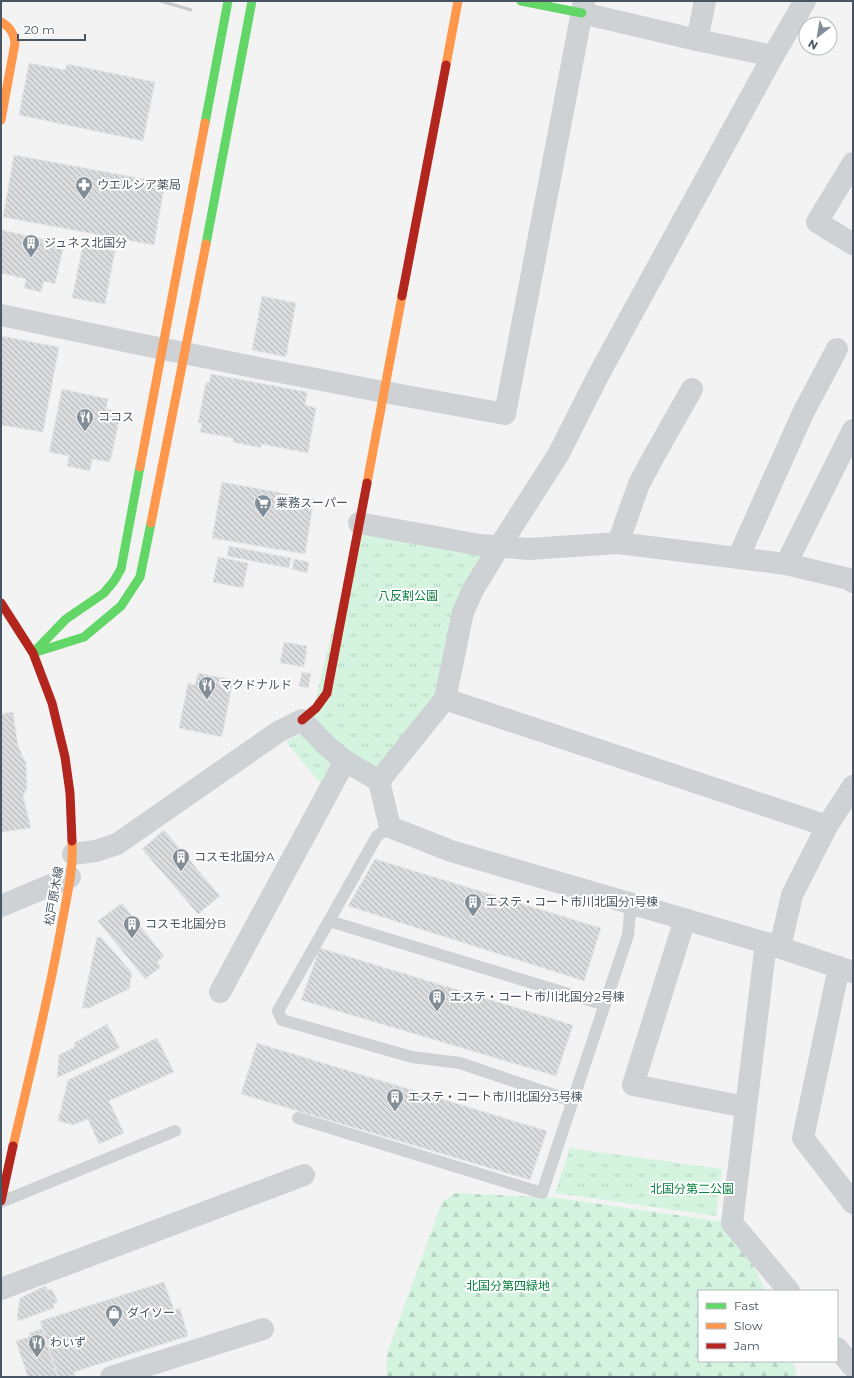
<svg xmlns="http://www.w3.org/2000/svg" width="854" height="1378" viewBox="0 0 854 1378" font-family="Montserrat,'Noto Sans JP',sans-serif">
	<defs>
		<pattern id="grass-tufts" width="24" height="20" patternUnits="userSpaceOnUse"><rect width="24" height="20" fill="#d5f4e0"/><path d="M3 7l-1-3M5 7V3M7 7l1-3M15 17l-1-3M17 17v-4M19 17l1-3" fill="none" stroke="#b8d3c3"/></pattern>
		<pattern id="forest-firs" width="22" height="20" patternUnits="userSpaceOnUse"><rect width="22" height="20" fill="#d5f4e0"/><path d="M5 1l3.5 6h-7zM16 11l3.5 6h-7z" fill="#b8d3c3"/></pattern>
		<pattern id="building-back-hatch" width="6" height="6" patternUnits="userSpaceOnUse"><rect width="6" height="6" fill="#dadbdd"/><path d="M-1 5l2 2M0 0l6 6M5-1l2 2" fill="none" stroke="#b3b4b7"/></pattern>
	</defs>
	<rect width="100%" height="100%" fill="#f3f3f3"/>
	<g fill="url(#grass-tufts)">
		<path d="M359 523 499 547 474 588 443 702 379 781 345 761 312 713Z"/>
		<path d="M309 729 339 759 321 784 286 742Z"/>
		<path d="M570 1148 722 1169 716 1216 555 1193Z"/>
	</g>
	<path fill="url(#forest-firs)" d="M455 1193 558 1198 732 1223 766 1291H699V1361H793L797 1377H386L387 1353 442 1202Z"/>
	<g fill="url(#building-back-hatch)" stroke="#e4e5e6">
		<path d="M29 63 65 70 67 64 155 82 143 141 19 115Z"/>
		<path d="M14 155 165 183 154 245 3 217Z"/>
		<path d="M2 230 64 244 55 284 44 281 41 292 24 288 26 279 1 273Z"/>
		<path d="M83 245 115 251 105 304 72 298Z"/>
		<path d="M262 296 296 303 286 357 252 350Z"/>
		<path d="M1 336 59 347 43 432 1 425Z"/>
		<path d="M211 374 307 392 305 405 316 408 308 453 261 444V448L233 442V438L200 432 202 423H198L206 382 209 383Z"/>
		<path d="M62 389 108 399 106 409 121 412 110 462 92 459 90 471 67 466 69 456 49 452Z"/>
		<path d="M222 482 314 499 305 554 212 538Z"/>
		<path d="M229 546 291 558 289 568 227 556Z"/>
		<path d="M218 557 248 563 243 588 213 582Z"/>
		<path d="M294 559 309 562 307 573 292 569Z"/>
		<path d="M284 642 307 646 304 667 280 663Z"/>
		<path d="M302 672 311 674 308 688 299 686Z"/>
		<path d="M198 673 233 680 222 737 179 728 188 683 195 685Z"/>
		<path d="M13 712 18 746 26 763 27 788 23 796 31 828 1 832V714Z"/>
		<path d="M164 830 220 896 198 914 142 849Z"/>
		<path d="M375 859 601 928 584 981 348 906Z"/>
		<path d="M122 903 164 956 157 962 161 967 145 979 98 921Z"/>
		<path d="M97 937H101L132 973 129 989 89 1008H82Z"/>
		<path d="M320 948 573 1025 556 1076 301 1000Z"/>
		<path d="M107 1024 120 1048 57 1078 59 1055 75 1047 74 1043Z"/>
		<path d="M157 1038 174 1072 109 1101 124 1133 99 1144 88 1119 73 1125 58 1121 68 1080Z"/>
		<path d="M257 1043 547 1131 530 1180 241 1094Z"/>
		<path d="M164 1282 174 1310 180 1308 188 1336 74 1372 75 1375 68 1377H58L40 1321Z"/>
		<path d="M45 1286 48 1290 52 1289 58 1302 53 1304 54 1308 18 1321 17 1316 20 1298Z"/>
		<path d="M42 1329 57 1376 55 1377H28L16 1341 31 1336 29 1333Z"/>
	</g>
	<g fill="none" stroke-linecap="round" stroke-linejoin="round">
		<g stroke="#ced2d4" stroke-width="12">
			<path d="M390 827 377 836 278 1011 282 1020 412 1057 460 1063 572 1101"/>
			<path d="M329 921 605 1005"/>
			<path d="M298 1118 542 1193 628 935 631 903"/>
			<path d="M1 1202 175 1131"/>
		</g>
		<g stroke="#ced2d4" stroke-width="22">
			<path d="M582 13 697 40 773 56"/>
			<path d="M697 40 705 1"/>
			<path d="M853 163 817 222 853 244"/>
			<path d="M1 315C168 351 336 384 505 414L584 1"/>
			<path d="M359 523 480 545 529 549 618 543 786 564 849 579 853 582"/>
			<path d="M618 543 639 484 654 456 692 389"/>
			<path d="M738 558 803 413 837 349"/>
			<path d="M786 564 853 430"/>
			<path d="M445 699 827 826"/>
			<path d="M379 781 390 827 451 851 766 943 853 972"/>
			<path d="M73 854 96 851 117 844 278 732 302 720 327 746 345 761 379 781 445 699 463 612 474 588 499 547 558 455 599 374 773 56 805 1"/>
			<path d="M1 906 70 877"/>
			<path d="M685 919 633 1085 746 1107"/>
			<path d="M766 943 732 1223 789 1291"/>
			<path d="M780 947 792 895 827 826 853 786"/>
			<path d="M839 967 803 1138 853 1203"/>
			<path d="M220 992 345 761"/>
			<path d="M1 1289 304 1175"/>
			<path d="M837 1348 853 1367"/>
			<path d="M111 1377 263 1329"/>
		</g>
		<g stroke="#63d668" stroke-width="9">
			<path d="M521 1 582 13"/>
			<path d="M205 123 228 1"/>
			<path d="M206 244 252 1"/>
			<path d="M35 651 66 619 104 593 114 581 121 569 140 467"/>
			<path d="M33 653 84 637 121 606 140 577 151 523"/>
		</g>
		<g stroke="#ff974d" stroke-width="9">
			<path d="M1 22C10 27 14 33 15 43L1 120"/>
			<path d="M446 65 458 1"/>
			<path d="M140 467 205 123"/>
			<path d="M367 483 402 296"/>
			<path d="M151 523 206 244"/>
			<path d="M13 1146C30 1074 48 1001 61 928 66 900 74 870 72 841"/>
		</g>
		<g stroke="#b3261e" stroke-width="9">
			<path d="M402 296 446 65"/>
			<path d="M1 603 33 653 52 703 65 757 70 793 72 841"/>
			<path d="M302 720 316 708 327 693 367 483"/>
			<path d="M1 1201 13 1146"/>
		</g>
		<path stroke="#c8cacd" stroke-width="3" d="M161 1 191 10"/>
	</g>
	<defs>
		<g id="pharmacy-pin" transform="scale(0.9)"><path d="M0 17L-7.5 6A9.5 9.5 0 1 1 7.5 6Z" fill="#838d95" stroke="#fff"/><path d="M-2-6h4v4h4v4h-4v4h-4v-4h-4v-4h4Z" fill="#fff"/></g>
		<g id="building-pin" transform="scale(0.9)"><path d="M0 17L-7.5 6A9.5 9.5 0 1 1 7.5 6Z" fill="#838d95" stroke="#fff"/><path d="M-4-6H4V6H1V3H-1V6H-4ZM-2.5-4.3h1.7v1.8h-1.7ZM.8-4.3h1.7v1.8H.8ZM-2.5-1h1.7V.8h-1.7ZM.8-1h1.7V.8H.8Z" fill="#fff"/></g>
		<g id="restaurant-pin" transform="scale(0.9)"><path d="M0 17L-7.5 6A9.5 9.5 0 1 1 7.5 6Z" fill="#838d95" stroke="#fff"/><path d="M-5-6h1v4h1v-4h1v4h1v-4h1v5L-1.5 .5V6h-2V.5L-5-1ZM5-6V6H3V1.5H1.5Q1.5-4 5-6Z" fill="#fff"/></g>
		<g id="supermarket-pin" transform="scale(0.9)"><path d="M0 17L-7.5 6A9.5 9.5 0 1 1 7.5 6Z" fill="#838d95" stroke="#fff"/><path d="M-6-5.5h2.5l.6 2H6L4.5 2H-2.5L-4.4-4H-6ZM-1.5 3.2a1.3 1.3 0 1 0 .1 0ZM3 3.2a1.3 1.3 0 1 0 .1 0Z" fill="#fff"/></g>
		<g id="shop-pin" transform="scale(0.9)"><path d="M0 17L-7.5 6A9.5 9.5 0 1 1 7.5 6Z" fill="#838d95" stroke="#fff"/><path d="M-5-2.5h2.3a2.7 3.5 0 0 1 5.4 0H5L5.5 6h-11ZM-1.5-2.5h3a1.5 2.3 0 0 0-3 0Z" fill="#fff"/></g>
	</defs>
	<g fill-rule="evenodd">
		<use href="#pharmacy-pin" x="84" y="185"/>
		<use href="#building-pin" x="31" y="243"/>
		<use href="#restaurant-pin" x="85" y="417"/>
		<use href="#supermarket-pin" x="263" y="503"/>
		<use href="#restaurant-pin" x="207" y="685"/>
		<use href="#building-pin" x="181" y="857"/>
		<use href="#building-pin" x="473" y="902"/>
		<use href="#building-pin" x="132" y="924"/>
		<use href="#building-pin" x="437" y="997"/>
		<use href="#building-pin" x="395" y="1097"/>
		<use href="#shop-pin" x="114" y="1313"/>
		<use href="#restaurant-pin" x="37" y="1343"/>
	</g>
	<g text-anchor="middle" stroke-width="4" stroke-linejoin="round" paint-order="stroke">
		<g font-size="12" fill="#475662" stroke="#fff" text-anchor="start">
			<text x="97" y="189">ウエルシア薬局</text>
			<text x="44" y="247">ジュネス北国分</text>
			<text x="98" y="421">ココス</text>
			<text x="276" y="507">業務スーパー</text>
			<text x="220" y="689">マクドナルド</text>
			<text x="194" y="861">コスモ北国分A</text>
			<text x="486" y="906">エステ・コート市川北国分1号棟</text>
			<text x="145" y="928">コスモ北国分B</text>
			<text x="450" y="1001">エステ・コート市川北国分2号棟</text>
			<text x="408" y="1101">エステ・コート市川北国分3号棟</text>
			<text x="127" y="1317">ダイソー</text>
			<text x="50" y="1347">わいず</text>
		</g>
		<g font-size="12" fill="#0c8242" stroke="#fff">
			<text x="408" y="600">八反割公園</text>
			<text x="692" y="1193">北国分第二公園</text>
			<text x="508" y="1290">北国分第四緑地</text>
		</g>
		<g font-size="12" fill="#475662" stroke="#fff">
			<text transform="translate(54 896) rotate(-80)" y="4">松戸原木線</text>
		</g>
	</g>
	<rect width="854" height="1378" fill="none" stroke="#475662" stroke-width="4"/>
	<rect x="698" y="1290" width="140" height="72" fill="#ffffff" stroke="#b5bbc0"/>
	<rect x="706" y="1303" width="20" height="6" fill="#63d668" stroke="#b5bbc0"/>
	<text x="734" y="1310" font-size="12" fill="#475662">Fast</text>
	<rect x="706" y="1323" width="20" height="6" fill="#ff974d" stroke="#b5bbc0"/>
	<text x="734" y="1330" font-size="12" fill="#475662">Slow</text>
	<rect x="706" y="1343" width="20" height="6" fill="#b3261e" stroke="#b5bbc0"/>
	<text x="734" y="1350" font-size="12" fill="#475662">Jam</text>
	<g transform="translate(818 36) rotate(211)"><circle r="19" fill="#ffffff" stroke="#b5bbc0"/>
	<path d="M0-3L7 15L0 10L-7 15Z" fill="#838d95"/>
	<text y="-6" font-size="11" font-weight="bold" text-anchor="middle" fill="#475662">N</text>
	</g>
	<path d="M18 34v6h67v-6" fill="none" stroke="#475662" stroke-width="2"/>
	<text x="24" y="34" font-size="12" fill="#475662" stroke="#ffffff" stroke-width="3" paint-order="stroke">20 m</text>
</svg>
